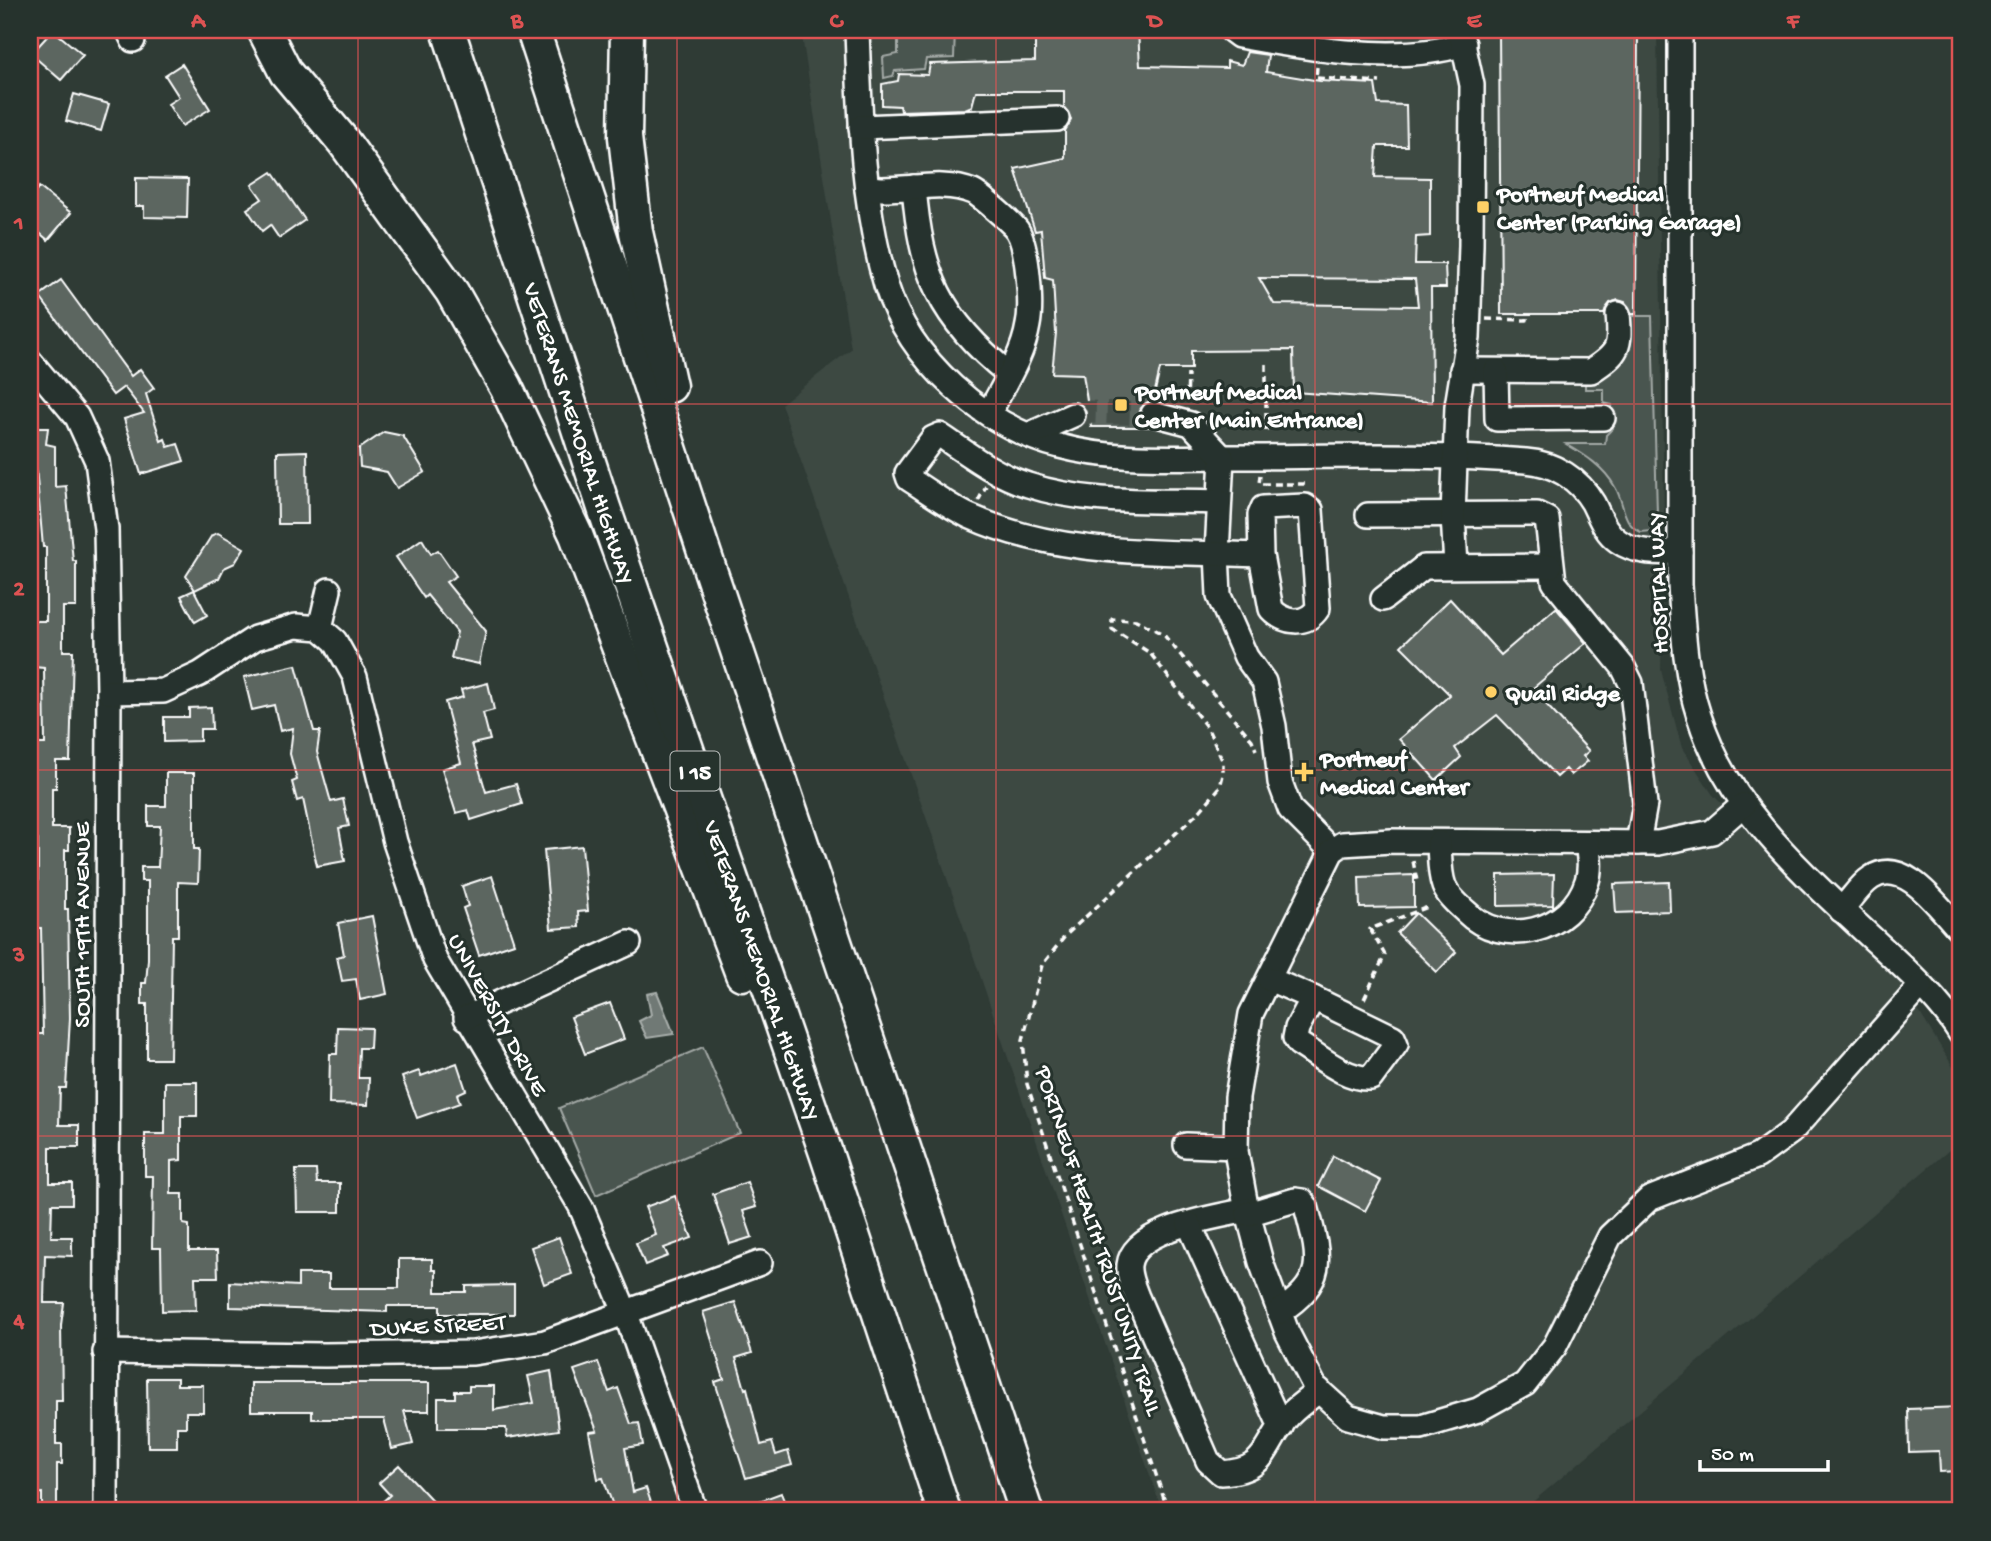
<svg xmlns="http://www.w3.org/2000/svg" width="1991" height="1541" viewBox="0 0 1991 1541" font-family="'Gochi Hand',sans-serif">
	<rect width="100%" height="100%" fill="#2f3b35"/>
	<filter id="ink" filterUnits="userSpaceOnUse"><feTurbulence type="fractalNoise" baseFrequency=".0143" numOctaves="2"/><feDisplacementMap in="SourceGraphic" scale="14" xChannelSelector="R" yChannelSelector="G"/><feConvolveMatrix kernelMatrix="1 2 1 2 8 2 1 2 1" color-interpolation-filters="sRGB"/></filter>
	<g filter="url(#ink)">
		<path fill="#3c4842" d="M801 30H1657L1664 523 1661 670 1682 748 1713 795 1904 987 1961 1080V1140L1522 1511H1162L935 843 781 404 851 349Z"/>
		<g fill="#4a544f" stroke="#a4aaa7" stroke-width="2">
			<path d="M898 30H955L954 58 926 59 924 69 895 71 893 76 884 78 883 57 898 54Z"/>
			<path d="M1623 316H1652L1657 514 1651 531 1641 532C1621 523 1625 503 1615 487 1604 467 1585 455 1566 444H1605L1606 435 1613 428 1612 405 1604 403V389H1585V380C1626 369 1621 353 1623 316Z"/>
			<path d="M703 1047 740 1133 596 1195 559 1108Z"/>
		</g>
		<path fill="#707975" stroke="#a9afac" stroke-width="2" d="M657 992 674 1034 647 1038 639 1021 651 1015 647 994Z"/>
		<g fill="#5b6661" stroke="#fff" stroke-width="2" fill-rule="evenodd">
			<path d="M53 30 83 55 61 80 31 54Z"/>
			<path d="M1035 30H1138L1140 66 1227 68V61L1242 65 1247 52 1268 55 1266 72 1320 81 1375 84 1378 104 1406 105 1407 146H1377L1375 177 1430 178V236L1416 237 1415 264H1445L1446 288H1431L1432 402 1294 392 1293 350 1191 351V369H1160L1153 400 1144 404 1139 411 1140 418 1148 427H1091L1083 374 1052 373 1056 333 1053 280 1045 278 1041 230 1035 231 1015 169 1065 158V131L1071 119 1064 107V91H976L972 106 965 109 901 111 900 106 882 105V84L898 81 899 74 928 75 930 64 1035 61ZM1259 278 1415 279 1418 306 1274 304Z"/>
			<path d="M1499 30H1638L1636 314H1632L1625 302 1618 300 1610 303 1604 314H1501Z"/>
			<path d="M182 64 210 109 182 126 168 104 179 97 165 75Z"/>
			<path d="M74 94 109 104 101 131 66 121Z"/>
			<path d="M272 172 305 220 279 238 270 225 262 231 247 209 262 199 252 185Z"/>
			<path d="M136 178 188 179 187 218 144 217V206H136Z"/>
			<path d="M39 187 71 213 48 240 30 225V198Z"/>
			<path d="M61 280 131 376 140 369 154 388 146 394 161 441 165 439 168 447 178 444 184 461 141 474 124 419 144 413 124 387 113 395 39 296Z"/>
			<path d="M30 428H48L46 444 55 446V487L66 486 73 561H76V607H63V651H73L70 761H56V788H52V828H69V850H65V909H68L70 1018 66 1088H60L59 1125H79V1147H50V1183H72V1204H52L51 1237H72V1256L45 1255 44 1303H64L61 1325 62 1401H56V1444H62V1464H57V1511H42V1493L30 1494V1034H43L41 928H30V909H38V840H30V744H45L44 668 34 667V621H46V547H43L36 467H30Z"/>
			<path d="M384 432 403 436 425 472 397 488 387 472 360 467 359 449Z"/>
			<path d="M307 451 308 524H278L277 452Z"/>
			<path d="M218 533 244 548 235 563 224 568 219 578 195 590 186 576 212 535Z"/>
			<path d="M422 539 431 554 438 550 456 576 446 582 486 631 479 664 451 658 457 632 427 595 424 598 396 557Z"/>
			<path d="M194 590 207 615 195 622 181 596Z"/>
			<path d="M1450 599 1501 655 1556 608 1586 643 1532 689 1589 751 1583 756 1588 761 1571 775 1566 769 1557 777 1497 715 1455 748 1461 757 1436 780 1399 739 1450 695 1401 646Z"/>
			<path d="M296 665 314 731H320L317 752 331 802 343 799 349 826 339 828 345 861 317 866 303 799 297 801 292 782 297 780 290 754 293 728 280 731 274 705 252 710 244 677Z"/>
			<path d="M488 683 494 710 483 713 490 740 472 744 486 792 516 784 522 804 471 820 468 810 456 813 442 769 461 763 445 702 463 697 461 690Z"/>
			<path d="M211 707 212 729H200V741L164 742V717H189V708Z"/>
			<path d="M166 773H194V849H199L198 883 178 882V936H172L170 1059H147V1004H142V983H146L148 959V881H141V867H158L160 826H148V806H166Z"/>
			<path d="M582 846 588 911 578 912 579 927 551 929 544 850Z"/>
			<path d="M1554 874 1553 905 1498 906V875Z"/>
			<path d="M1414 875V907L1360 908 1359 877Z"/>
			<path d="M492 876 514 943 479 955 463 908 468 906 462 886Z"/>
			<path d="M1669 882 1670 911 1616 913 1614 884Z"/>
			<path d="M1416 913 1456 952 1437 972 1397 933Z"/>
			<path d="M372 916 387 994 360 1000 356 979 342 981 337 957 344 955 338 923Z"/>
			<path d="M610 1003 624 1039 585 1054 571 1017Z"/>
			<path d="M338 1027 371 1028 370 1048H359L358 1078H369L368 1105 329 1104 330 1054H337Z"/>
			<path d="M457 1063 466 1090 457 1094 460 1103 417 1118 402 1077 419 1071 421 1076Z"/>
			<path d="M165 1082H197V1116H181V1160L171 1161V1194H183V1224L189 1225V1251H217L218 1277H195L196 1310 162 1311 161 1248H152L153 1176H145V1134H165Z"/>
			<path d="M1333 1156 1381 1181 1365 1211 1318 1186Z"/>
			<path d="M296 1170H316L317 1183H340V1212H297Z"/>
			<path d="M747 1182 756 1207 743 1211 752 1237 730 1244 713 1194Z"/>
			<path d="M675 1196 692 1238 664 1248 668 1256 645 1265 636 1243 656 1235 645 1207Z"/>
			<path d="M559 1237 572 1274 544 1284 531 1247Z"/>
			<path d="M399 1259H432V1270H436V1292H466V1286L514 1285V1314H440V1306H387V1312L230 1307V1282L298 1286V1274H329V1288H399Z"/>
			<path d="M735 1302 752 1353 736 1358 745 1389 747 1388 761 1445 772 1442 776 1455 788 1451 792 1465 746 1478 715 1382 724 1379 703 1312Z"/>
			<path d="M598 1362 609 1392 618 1388 631 1424 639 1423 643 1445 625 1448 633 1492 646 1488 654 1511H615L603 1478 598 1479 589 1432 597 1431 574 1370Z"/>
			<path d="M551 1371 559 1430 507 1438 506 1428H438V1398H455V1391H469V1386H494V1410L534 1403 528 1376Z"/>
			<path d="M147 1378H177V1385H203V1412H186V1427H177V1447H148Z"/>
			<path d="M251 1383H429V1411H404L413 1444 392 1449 384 1419H312V1411H251Z"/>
			<path d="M1961 1407V1454L1956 1455 1957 1471 1940 1472 1939 1451 1909 1452 1908 1409Z"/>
			<path d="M399 1465 442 1511H372L390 1495 379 1483Z"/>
			<path d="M781 1493 788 1511H736L735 1510Z"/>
		</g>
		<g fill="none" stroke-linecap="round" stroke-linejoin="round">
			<path stroke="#444f49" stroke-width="23" stroke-dasharray="23 11" stroke-linecap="butt" d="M1073 415 1090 412 1153 414"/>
			<g stroke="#fff" stroke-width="28">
				<g id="minor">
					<path d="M128 30 133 40"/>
					<path d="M857 30C860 114 862 203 886 285 910 361 983 426 1059 446 1114 461 1172 457 1228 457 1327 457 1427 453 1526 461 1554 463 1579 479 1593 503 1600 517 1605 532 1618 541 1636 554 1660 553 1680 552"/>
					<path d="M1231 30 1239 36C1306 48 1397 65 1464 44"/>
					<path d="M1680 30V585C1683 629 1685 674 1699 716 1726 803 1794 865 1859 926 1894 959 1935 993 1961 1034"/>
					<path d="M861 127 1057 119"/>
					<path d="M914 187C921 274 940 319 1009 374"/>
					<path d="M867 188C901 193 940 178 973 192 980 195 1013 224 1017 230 1028 247 1032 306 1028 325 1023 356 1003 386 989 413"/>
					<path d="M30 361 77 417 97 461 106 529 109 692 106 1511"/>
					<path d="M1462 370 1591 371C1619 353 1621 347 1618 314"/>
					<path d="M1496 371 1497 419 1603 418"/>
					<path d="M1153 414 1191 424 1222 457 1217 553 1219 596 1246 657 1264 682 1274 726 1280 782 1290 809 1332 851"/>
					<path d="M1028 435 1073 415"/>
					<path d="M1219 502C1156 500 1089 505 1028 485 995 475 968 454 940 435L933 438 907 473 909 479C928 491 948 506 969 516 1061 558 1162 551 1261 555L1260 515 1263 508 1305 506 1311 510 1318 608C1306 627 1284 623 1271 609L1261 555"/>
					<path d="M1368 515 1537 514 1547 519 1554 582 1623 667 1631 683 1645 804 1638 843"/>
					<path d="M1456 565 1453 516 1457 406 1468 338 1471 245 1472 85 1460 30"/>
					<path d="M1383 599 1424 567 1550 566"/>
					<path d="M320 628 329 590"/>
					<path d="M109 692 163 691 200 674 255 638 296 626 320 628 335 641 355 677 395 842 435 960 581 1207 626 1314 695 1511"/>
					<path d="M1743 805 1712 832 1658 843 1391 841 1342 844 1332 851 1251 1014 1237 1097 1236 1151 1246 1206 1261 1262 1287 1332 1315 1387 1348 1417 1384 1427H1421L1478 1410 1525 1384 1555 1346 1610 1236 1649 1199 1758 1156 1791 1132 1921 986"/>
					<path d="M1439 843C1440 857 1439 873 1444 886 1448 896 1457 904 1465 911 1503 949 1571 933 1587 881 1591 869 1589 856 1587 843"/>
					<path d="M1841 910C1851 900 1860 885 1871 878 1905 855 1941 911 1961 931"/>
					<path d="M1269 979 1313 998"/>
					<path d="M1313 998 1393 1037 1396 1044 1371 1078C1346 1080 1319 1056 1299 1044L1295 1038 1297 1028Z"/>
					<path d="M466 1018 629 943"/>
					<path d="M1186 1145 1236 1147"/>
					<path d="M1247 1210C1217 1217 1133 1228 1129 1265 1128 1276 1133 1287 1137 1297L1208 1461 1221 1473C1265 1471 1263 1450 1285 1420 1294 1408 1308 1400 1319 1390"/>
					<path d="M1248 1214 1295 1200 1302 1201 1306 1206C1319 1256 1329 1280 1279 1312"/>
					<path d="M1189 1224 1281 1427"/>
					<path d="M105 1352 325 1355 473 1353 545 1342 760 1263"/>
				</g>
			</g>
			<g stroke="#fff" stroke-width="37">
				<g id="highway">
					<path d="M264 30 286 73 343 141 452 292 506 387 576 535 742 974"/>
					<path d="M448 30 604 508 826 1153 944 1511"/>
					<path d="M533 30 703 549 1026 1511"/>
					<path d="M627 30 625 137 636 232 670 386"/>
				</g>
			</g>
			<g stroke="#fff" stroke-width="3.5" stroke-dasharray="7 5" stroke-linecap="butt">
				<path d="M1317 67 1316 78 1380 82"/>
				<path d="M1486 319 1527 320V316"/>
				<path d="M1266 364V436"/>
				<path d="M1187 402 1188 374"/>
				<path d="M1260 475 1259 484H1306"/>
				<path d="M978 501 986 486"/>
				<path d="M1413 861 1417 881"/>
				<path d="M1364 999 1385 955 1370 929 1428 907"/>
				<path d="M1168 1511 1027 1084 1023 1040 1042 965 1066 935 1200 811 1220 787 1223 775V762L1208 729 1150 653 1112 629V619L1136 620 1163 634 1252 740 1256 750"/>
			</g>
			<use href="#minor" stroke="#26332d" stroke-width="23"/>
			<use href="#highway" stroke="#26332d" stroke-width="32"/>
		</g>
	</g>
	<path fill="none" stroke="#de5353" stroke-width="2" stroke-opacity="0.55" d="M358 30V1511M677 30V1511M996 30V1511M1315 30V1511M1634 30V1511M30 404H1961M30 770H1961M30 1136H1961"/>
	<g fill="#ffd166" stroke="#26332d" stroke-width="2.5">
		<rect x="1476" y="200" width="14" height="14" rx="3.5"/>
		<rect x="1114" y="398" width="14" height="14" rx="3.5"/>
		<circle cx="1491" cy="692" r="7"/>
		<path d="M1300.5 761.5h7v7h7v7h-7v7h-7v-7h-7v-7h7z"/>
	</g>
	<g text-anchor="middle" stroke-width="6" stroke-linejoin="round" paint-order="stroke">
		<rect fill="#26332d" stroke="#bec2c0" stroke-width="2" x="670.5" y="751.5" width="49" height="39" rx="5"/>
		<g font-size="23" font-weight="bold" fill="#fff">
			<text x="695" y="779">I 15</text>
		</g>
		<g font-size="24" font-weight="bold" fill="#fff" stroke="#26332d" text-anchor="start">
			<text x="1497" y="201">Portneuf Medical<tspan x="1497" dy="28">Center (Parking Garage)</tspan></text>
			<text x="1135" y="399">Portneuf Medical<tspan x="1135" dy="28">Center (Main Entrance)</tspan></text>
			<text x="1505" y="700">Quail Ridge</text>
			<text x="1320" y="766">Portneuf<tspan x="1320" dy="28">Medical Center</tspan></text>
		</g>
		<g font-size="24" fill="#fff" stroke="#26332d">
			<text transform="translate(580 433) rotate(72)" y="8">VETERANS MEMORIAL HIGHWAY</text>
			<text transform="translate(1657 583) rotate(-92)" y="8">HOSPITAL WAY</text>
			<text transform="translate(81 925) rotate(-90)" y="8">SOUTH 19TH AVENUE</text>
			<text transform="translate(763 970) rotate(71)" y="8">VETERANS MEMORIAL HIGHWAY</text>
			<text transform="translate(499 1014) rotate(61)" y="8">UNIVERSITY DRIVE</text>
			<text transform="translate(1100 1240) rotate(72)" y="8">PORTNEUF HEALTH TRUST UNITY TRAIL</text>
			<text transform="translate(438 1324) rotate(-3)" y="8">DUKE STREET</text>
		</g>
	</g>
	<rect width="1991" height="1541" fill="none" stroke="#26332d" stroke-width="77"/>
	<path d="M1700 1460v10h128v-10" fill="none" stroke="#ffffff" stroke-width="3.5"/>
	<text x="1711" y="1460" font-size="21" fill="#ffffff" stroke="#26332d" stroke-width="5" paint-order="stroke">50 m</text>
	<rect x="38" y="38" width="1914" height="1464" fill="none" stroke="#de5353" stroke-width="2.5"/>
	<g font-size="23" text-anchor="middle" font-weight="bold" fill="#de5353">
		<text x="198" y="27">A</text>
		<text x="517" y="27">B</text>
		<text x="836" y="27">C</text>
		<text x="1155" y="27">D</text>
		<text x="1474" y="27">E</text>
		<text x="1793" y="27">F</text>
		<text x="19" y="229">1</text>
		<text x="19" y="595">2</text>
		<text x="19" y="961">3</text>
		<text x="19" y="1327">4</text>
	</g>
</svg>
